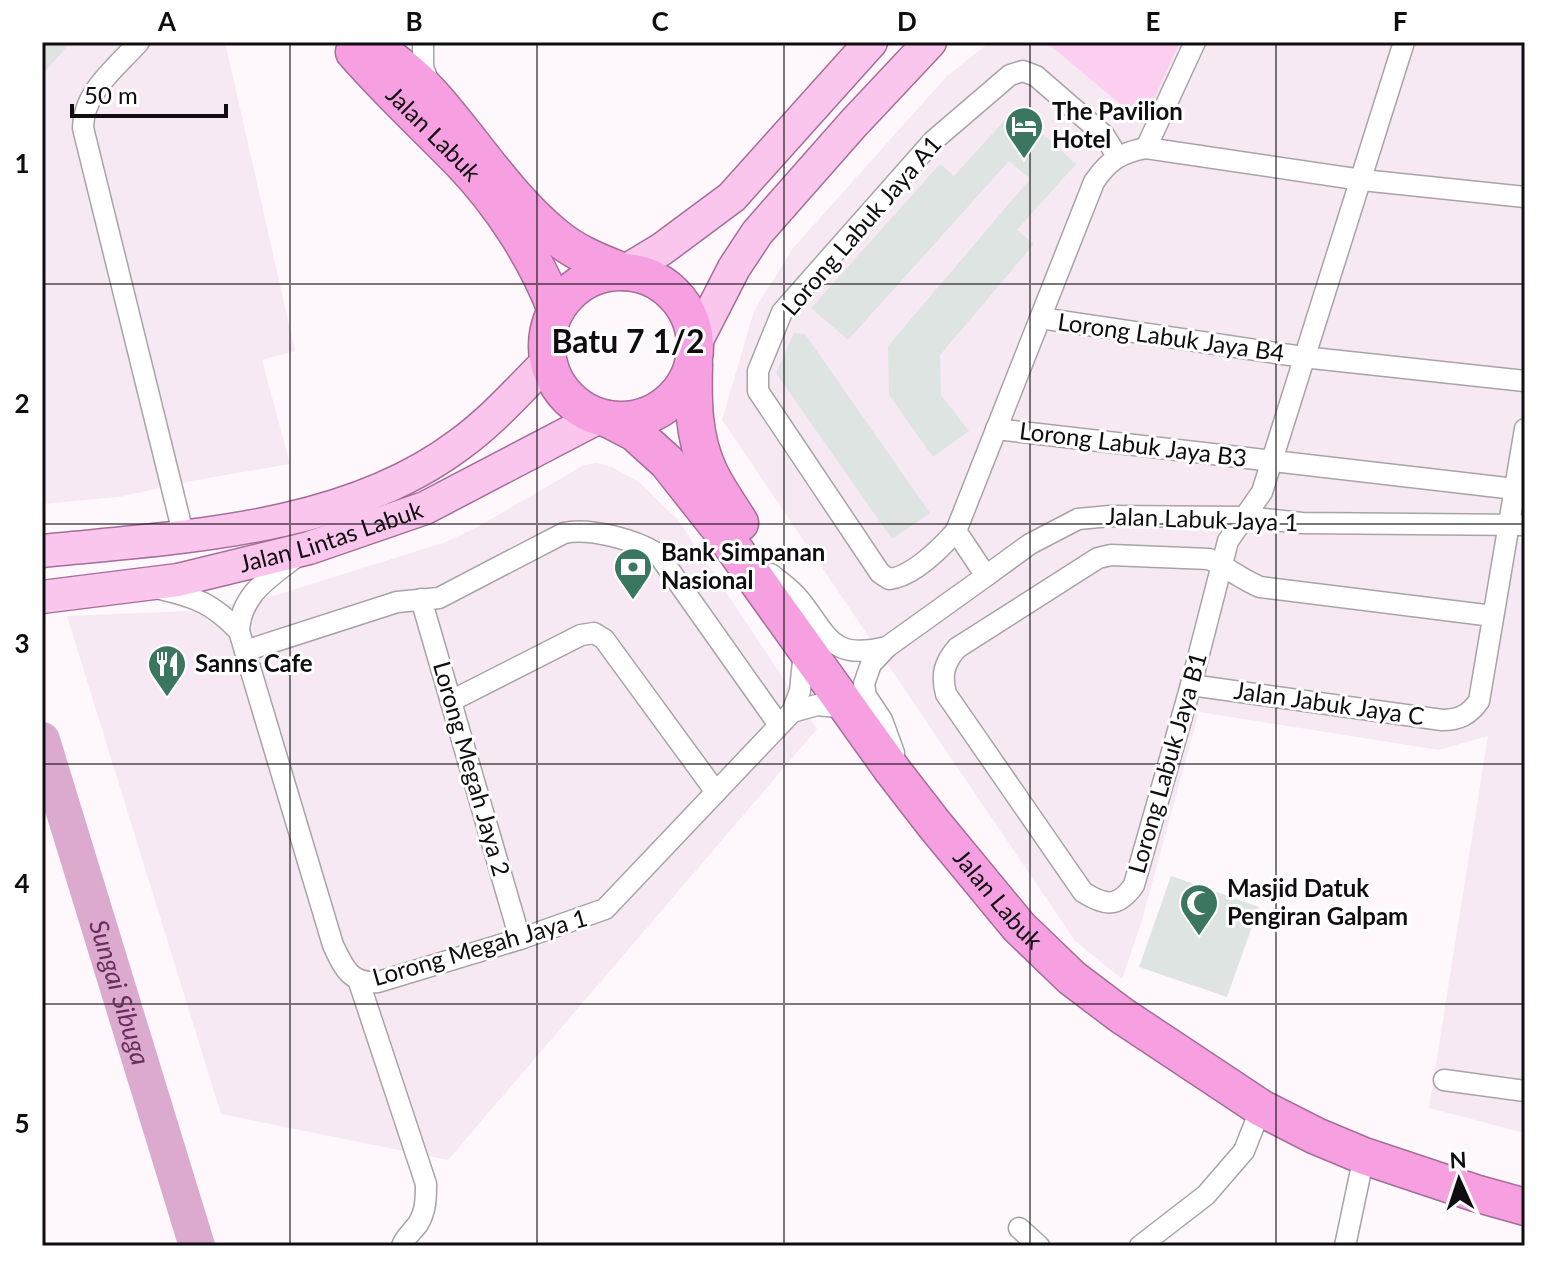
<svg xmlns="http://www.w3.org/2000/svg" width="1567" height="1288" viewBox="0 0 1567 1288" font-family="Lato,sans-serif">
	<rect width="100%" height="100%" fill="#fef8fc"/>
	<g fill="#f7e9f3">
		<path d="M42 42H225L295 351 262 360 290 464 191 481 119 497 42 504Z"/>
		<path d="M990 42H1525V505L1519 542 1525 543V1133L1429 1108 1488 736 1439 750 1199 712 1142 920 1122 979 1075 941 722 420 754 311 793 248 947 76Z"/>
		<path d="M597 463 612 467 640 483 679 521 817 729 448 1160 221 1114 67 616 190 611 276 595 446 542 479 526 584 465Z"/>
	</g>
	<path fill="#fdcff1" d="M1046 42H1180L1143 123Z"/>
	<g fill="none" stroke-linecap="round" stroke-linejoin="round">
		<path stroke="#dcaacf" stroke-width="36" id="s1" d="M42 740 197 1246"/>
	</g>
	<g fill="#dde4e1">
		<path d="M42 42H71L42 75Z"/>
		<path d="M1015 109 1076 164 1017 230 1034 244 940 355 941 395 969 431 933 457 889 395 888 346 1030 179 1009 161 848 340 811 308 940 164 954 176Z"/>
		<path d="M794 333 805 334 930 513 892 539 776 373Z"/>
		<path d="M1171 876 1259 907 1227 997 1139 967Z"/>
	</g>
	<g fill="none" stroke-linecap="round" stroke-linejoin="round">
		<g stroke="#a8a3a7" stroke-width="23">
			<g id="street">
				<path d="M139 42C116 68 83 92 83 128L184 537"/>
				<path d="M423 42V67L430 85"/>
				<path d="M1404 42 1262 492 1228 541 1191 685 1134 885C1118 908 1105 906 1083 892L946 694C941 675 944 663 957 648L1098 558 1111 555 1209 559C1227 567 1242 580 1260 587L1493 616"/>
				<path d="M1146 148 1195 42"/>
				<path d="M1040 318 1303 357 1525 381"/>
				<path d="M996 429 1515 489"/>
				<path d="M956 531C941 548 912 577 889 579L880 573 758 391V371L782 312 933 141 1010 75 1023 71 1036 76 1104 135 1117 156"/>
				<path d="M296 557C269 578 241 594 239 631L333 945C344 968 350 984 378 982L520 939 605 909 792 712 800 691 804 651"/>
				<path d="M771 574C780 582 791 589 799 599 829 636 830 661 887 647"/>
				<path d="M986 576 956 531 1094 182C1108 161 1120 153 1146 148L1362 180 1525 197"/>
				<path d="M160 589C196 597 213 604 239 631"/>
				<path d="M421 599 520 939"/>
				<path d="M245 651 397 602 439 598 564 533C589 527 636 540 658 554L779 725"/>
				<path d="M1191 685 1442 720C1459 720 1469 715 1479 701L1525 429"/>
				<path d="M451 701 581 635 594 633 604 639 716 792"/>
				<path d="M792 712 817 705 848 708"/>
				<path d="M894 753 882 720 866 696 864 684 871 664 887 647 986 576 1030 544 1078 519 1110 516 1245 517 1302 523 1525 525"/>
				<path d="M359 982 426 1184C426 1198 426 1211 418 1224 412 1232 405 1237 402 1246"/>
				<path d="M1444 1080 1525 1091"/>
				<path d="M1019 1228 1039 1246"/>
				<path d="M1140 1246 1206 1195 1244 1151 1261 1108"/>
				<path d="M1345 1246 1364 1156"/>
			</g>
		</g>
		<g stroke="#a56d98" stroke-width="35">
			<g id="primary">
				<path d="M624 272 662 249 732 197 871 42"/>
				<path d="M696 342 734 268 757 233 853 124 930 42"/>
				<path d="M42 551C180 537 345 531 460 444 493 420 519 390 548 361"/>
				<path id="s2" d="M42 597 178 580 309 548 425 508 599 417"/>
			</g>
		</g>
		<g stroke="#a56d98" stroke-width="39">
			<g id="highway">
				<path d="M369 42C393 60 418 78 438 102 476 146 509 198 554 235 575 253 599 262 624 272"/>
				<path id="s3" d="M354 52C388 91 425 125 461 162 501 204 535 256 556 310"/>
				<circle cx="621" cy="346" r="74"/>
				<path d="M694 364C693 400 693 436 708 469 716 488 730 506 740 523"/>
				<path id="s4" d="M608 419 635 433 667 462 720 529 890 767 934 824 1019 927 1072 978 1121 1015 1261 1108 1316 1136 1364 1156 1475 1193 1525 1207"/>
			</g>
		</g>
		<use href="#street" stroke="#fff" stroke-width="20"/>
		<use href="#primary" stroke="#fac6ed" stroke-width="32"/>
		<use href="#highway" stroke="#f6a0e1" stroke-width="36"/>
	</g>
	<path fill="none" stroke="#0f0d0f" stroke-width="2" stroke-opacity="0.55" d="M290 42V1246M537 42V1246M784 42V1246M1030 42V1246M1276 42V1246M42 284H1525M42 524H1525M42 764H1525M42 1004H1525"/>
	<defs>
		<g id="hotel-pin" transform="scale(2)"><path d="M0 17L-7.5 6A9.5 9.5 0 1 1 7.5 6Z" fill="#3b7661" stroke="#fff"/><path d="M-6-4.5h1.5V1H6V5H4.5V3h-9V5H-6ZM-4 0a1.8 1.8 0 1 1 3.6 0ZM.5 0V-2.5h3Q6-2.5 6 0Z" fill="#fff"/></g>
		<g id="bank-pin" transform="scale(2)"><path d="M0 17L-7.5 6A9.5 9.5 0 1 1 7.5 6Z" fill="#3b7661" stroke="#fff"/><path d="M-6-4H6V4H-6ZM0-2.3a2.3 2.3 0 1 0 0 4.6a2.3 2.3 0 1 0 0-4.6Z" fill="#fff"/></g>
		<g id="restaurant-pin" transform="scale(2)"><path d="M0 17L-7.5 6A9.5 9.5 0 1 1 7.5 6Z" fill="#3b7661" stroke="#fff"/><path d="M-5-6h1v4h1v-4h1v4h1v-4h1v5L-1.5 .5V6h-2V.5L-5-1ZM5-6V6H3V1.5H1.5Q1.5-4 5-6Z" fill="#fff"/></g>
		<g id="mosque-pin" transform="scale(2)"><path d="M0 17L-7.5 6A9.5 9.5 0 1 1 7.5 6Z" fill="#3b7661" stroke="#fff"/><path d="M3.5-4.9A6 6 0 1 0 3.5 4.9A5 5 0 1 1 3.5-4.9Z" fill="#fff"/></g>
	</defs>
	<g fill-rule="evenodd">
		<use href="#hotel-pin" x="1024" y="126"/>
		<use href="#bank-pin" x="633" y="567"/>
		<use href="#restaurant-pin" x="167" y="664"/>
		<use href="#mosque-pin" x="1199" y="903"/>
	</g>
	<g text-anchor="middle" stroke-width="6" stroke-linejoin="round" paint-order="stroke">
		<g font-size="24" font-weight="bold" fill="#0f0d0f" stroke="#fff" text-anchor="start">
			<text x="1052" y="120">The Pavilion<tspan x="1052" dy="28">Hotel</tspan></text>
			<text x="661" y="561">Bank Simpanan<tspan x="661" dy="28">Nasional</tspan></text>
			<text x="195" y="672">Sanns Cafe</text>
			<text x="1227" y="897">Masjid Datuk<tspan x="1227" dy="28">Pengiran Galpam</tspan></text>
		</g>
		<g font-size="24" fill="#0f0d0f" stroke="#fff">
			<text dy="8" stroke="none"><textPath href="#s3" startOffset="114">Jalan Labuk</textPath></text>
			<text transform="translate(862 226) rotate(-49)" y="8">Lorong Labuk Jaya A1</text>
			<text transform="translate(1171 338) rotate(8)" y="8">Lorong Labuk Jaya B4</text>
			<text transform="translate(1133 445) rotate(7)" y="8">Lorong Labuk Jaya B3</text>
			<text transform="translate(1202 520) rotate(2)" y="8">Jalan Labuk Jaya 1</text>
			<text dy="8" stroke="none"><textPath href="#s2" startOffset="296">Jalan Lintas Labuk</textPath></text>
			<text transform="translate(1329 704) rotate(8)" y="8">Jalan Jabuk Jaya C</text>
			<text transform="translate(1168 763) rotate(-74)" y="8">Lorong Labuk Jaya B1</text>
			<text transform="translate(471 769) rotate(74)" y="8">Lorong Megah Jaya 2</text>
			<text dy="8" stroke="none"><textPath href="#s4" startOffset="622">Jalan Labuk</textPath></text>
			<text transform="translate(480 948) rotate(-16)" y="8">Lorong Megah Jaya 1</text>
		</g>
		<g font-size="26" font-style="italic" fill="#692e5d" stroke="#fff">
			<text dy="9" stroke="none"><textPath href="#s1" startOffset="264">Sungai Sibuga</textPath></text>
		</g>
		<g font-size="32" font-weight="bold" fill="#0f0d0f" stroke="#fff">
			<text x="628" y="353">Batu 7 1/2</text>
		</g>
	</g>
	<rect width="1567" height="1288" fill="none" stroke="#ffffff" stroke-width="88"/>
	<g transform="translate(1459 1180) rotate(357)" stroke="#ffffff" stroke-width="6" paint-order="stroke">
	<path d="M0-6L14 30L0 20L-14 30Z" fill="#0f0d0f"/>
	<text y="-12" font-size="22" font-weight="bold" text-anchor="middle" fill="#0f0d0f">N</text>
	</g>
	<path d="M72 104v12h154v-12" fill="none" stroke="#0f0d0f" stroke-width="4"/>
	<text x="84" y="104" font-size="24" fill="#0f0d0f" stroke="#ffffff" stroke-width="6" paint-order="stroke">50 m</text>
	<rect x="44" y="44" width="1479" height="1200" fill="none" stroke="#0f0d0f" stroke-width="3"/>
	<g font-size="26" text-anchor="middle" font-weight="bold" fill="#0f0d0f">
		<text x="167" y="31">A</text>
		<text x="414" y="31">B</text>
		<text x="660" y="31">C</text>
		<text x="907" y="31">D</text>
		<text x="1153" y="31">E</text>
		<text x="1400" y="31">F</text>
		<text x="22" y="173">1</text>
		<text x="22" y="413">2</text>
		<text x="22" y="653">3</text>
		<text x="22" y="893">4</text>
		<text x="22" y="1133">5</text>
	</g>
</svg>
